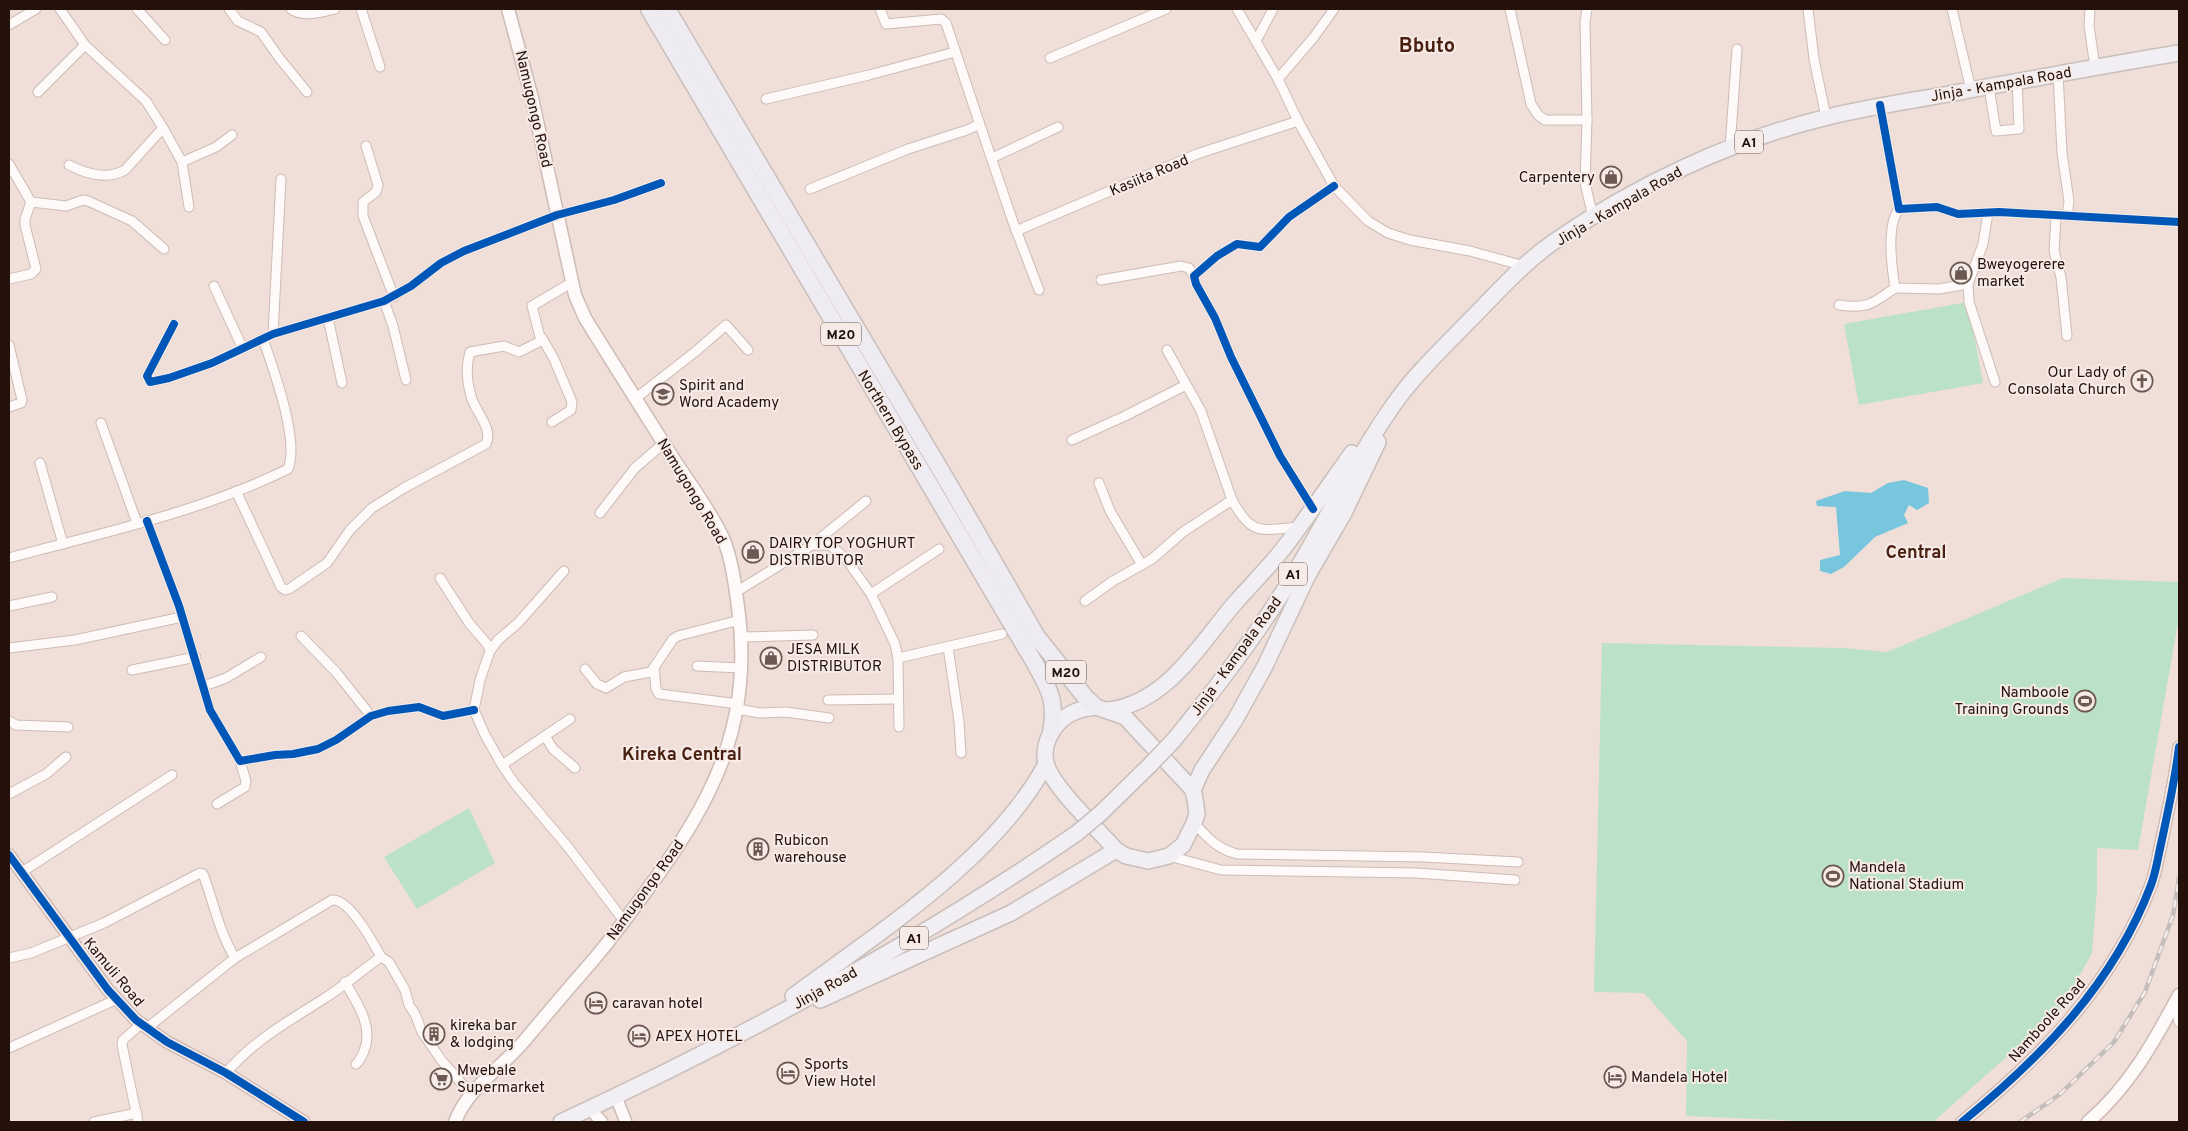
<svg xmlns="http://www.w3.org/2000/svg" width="2188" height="1131" viewBox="0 0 2188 1131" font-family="Overpass,sans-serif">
	<rect width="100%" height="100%" fill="#f0ded8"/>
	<g fill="#bbe2c7">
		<path d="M1968 302 1983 383 1859 405 1844 324Z"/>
		<path d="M2063 578 2179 582V617L2138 850 2097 848V890L2092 953 2061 1009 1933 1122H1824L1686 1116 1687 1041 1644 993 1594 992 1602 643 1844 648 1887 652Z"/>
		<path d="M469 808 495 863 417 909 384 857Z"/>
	</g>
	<path fill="#77c6dd" d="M1904 480 1928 488 1929 503 1917 510 1909 505 1904 515 1908 523 1875 537 1844 567 1831 574 1820 571V560L1840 555 1836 507 1817 506 1816 501 1845 491 1871 493 1888 483Z"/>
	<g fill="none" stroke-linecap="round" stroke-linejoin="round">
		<g stroke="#cebbb5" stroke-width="11">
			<g id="minor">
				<path d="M60 9 85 45 146 101 163 128 125 170C107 180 86 174 69 165"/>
				<path d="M137 9 165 40"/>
				<path d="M229 9 238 21 261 32 280 59 307 92"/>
				<path d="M291 9C303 18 321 12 335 9"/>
				<path d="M361 9 380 67"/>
				<path d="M1237 9 1278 79 1298 121 1334 186 1368 221 1388 233 1410 240 1470 251 1524 266"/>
				<path d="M1510 9 1531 104 1538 115 1545 120H1587"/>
				<path d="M1587 9 1585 22 1587 120 1585 183 1593 217"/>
				<path d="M1808 9 1814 59 1826 117"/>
				<path d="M1952 9 1971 90"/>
				<path d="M2090 9 2089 26 2095 67"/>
				<path d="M9 25 36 9"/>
				<path d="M1256 41 1273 9"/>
				<path d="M1050 58 1166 9"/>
				<path d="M2058 73 2062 153 2069 201 2067 216"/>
				<path d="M1278 79 1314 37 1334 9"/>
				<path d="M1989 87 1996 131 2019 129 2017 81"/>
				<path d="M38 92 85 45"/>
				<path d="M766 99 869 75 955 52"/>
				<path d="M1880 105 1899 209 1937 207 1958 214 1999 212 2179 222"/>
				<path d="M979 122 1013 222 1039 290"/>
				<path d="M163 128 182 162 189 207"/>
				<path d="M366 146 378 185 376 192 363 202V216L394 297"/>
				<path d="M1730 148 1737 49"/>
				<path d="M992 158 1058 127"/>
				<path d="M182 162 216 147 232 135"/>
				<path d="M9 164 31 202 25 219V225L36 269 31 274 9 279"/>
				<path d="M810 189 908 149 967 130 976 126 979 122 946 23 941 19 886 24 880 9"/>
				<path d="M31 202 66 206 83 200 88 201 132 221 164 249"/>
				<path d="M1899 209C1886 225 1892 269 1895 288L1939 289 1968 284"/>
				<path d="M1988 213 1983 244 1968 284 1969 302 1995 382"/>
				<path d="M2056 215 2054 251 2061 277 2067 336"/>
				<path d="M1016 231 1197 154 1298 121"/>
				<path d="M1101 280 1181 266 1189 268 1194 276"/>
				<path d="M214 286 243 349"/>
				<path d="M384 301 393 326 406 380"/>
				<path d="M1839 305C1869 309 1871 304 1895 288"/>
				<path d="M328 318 342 383"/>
				<path d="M174 324 147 376 150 382 169 378 212 363 273 334 384 301 411 286 441 263 464 251 557 215 614 200 661 183"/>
				<path d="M273 334 281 179"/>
				<path d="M542 338 554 359 572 402 571 410 552 422"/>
				<path d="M9 345 22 400 21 403 9 407"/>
				<path d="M1167 350 1201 411 1232 500"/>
				<path d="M636 398 695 352 726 325 748 350"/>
				<path d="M101 423 137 523"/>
				<path d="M1072 440 1125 416 1186 385"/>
				<path d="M40 463 63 544"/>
				<path d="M1099 483 1110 511 1142 565"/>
				<path d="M236 491 281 587 285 590 289 589 327 563 350 530 372 508 404 488 486 444C494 429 474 410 471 396 467 382 466 365 470 352L504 346 519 352 541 341 532 306 571 283"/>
				<path d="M1313 509 1280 456 1231 357 1215 318 1196 284 1194 276 1217 256 1237 244 1260 247 1289 217 1334 186"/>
				<path d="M600 513 635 468 664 443"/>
				<path d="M147 521 179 606 210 710 240 761 275 755 293 754 318 749 336 740 371 716 388 711 419 707 443 716 474 710"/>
				<path d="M812 545 866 501"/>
				<path d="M9 558C102 533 200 512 288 469 300 441 273 368 263 339"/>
				<path d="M440 578 469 623 488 645 490 651 480 680 474 710 485 735 502 765 515 784 568 847 624 921"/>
				<path d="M736 592 812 545H830L846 559 871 594 895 644 898 658 899 727"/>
				<path d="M871 594 939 549"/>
				<path d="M1085 601 1113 581 1152 559 1183 532 1232 500C1252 537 1261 530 1299 527"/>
				<path d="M9 606 52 597"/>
				<path d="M301 636 336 672 371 716"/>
				<path d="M742 637 813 635"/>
				<path d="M948 647 959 721 961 753"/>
				<path d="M9 648 75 640 182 617"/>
				<path d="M490 651 498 640 518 623 564 571"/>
				<path d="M898 658 1002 634"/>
				<path d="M697 666 741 668"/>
				<path d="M654 667 656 689 659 694 739 704"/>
				<path d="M585 669 597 684 606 688 624 677 651 672 673 639 678 636 740 620"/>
				<path d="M132 670 196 657"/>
				<path d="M204 686 226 678 261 657"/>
				<path d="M828 700 898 699"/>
				<path d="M737 709 760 713 786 712 829 718"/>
				<path d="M9 721 16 725 68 727"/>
				<path d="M545 736 553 749 575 768"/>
				<path d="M502 765 570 719"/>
				<path d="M9 794 46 774 66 757"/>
				<path d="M217 804 245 787 246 781 240 761"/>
				<path d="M1194 823C1207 837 1217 849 1237 854L1424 857 1518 862"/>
				<path d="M1169 856 1221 870 1417 873 1515 880"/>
				<path d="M22 872 172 775"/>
				<path d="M9 958 31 953 104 923 200 873 203 874C214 903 219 932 235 958"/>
				<path d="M345 982C357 1003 374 1026 364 1051 362 1056 360 1061 356 1064"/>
				<path d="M2175 1002 2179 1022"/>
				<path d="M147 1028 235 958 332 900C349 898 373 942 381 957"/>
				<path d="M9 1048 115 1000"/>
				<path d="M226 1073C254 1040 289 1021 325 998 344 986 362 970 381 957L389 962 405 990 409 1005 415 1014 422 1032 442 1061 471 1094"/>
				<path d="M94 1122 137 1113"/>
				<path d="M138 1122 122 1045 123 1040 141 1024"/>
			</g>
		</g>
		<g stroke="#cebbb5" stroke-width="14">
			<g id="tertiary">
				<path d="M9 855 108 990 136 1020 167 1042 226 1073 304 1122"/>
				<path d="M616 1097 626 1122"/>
				<path d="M590 1109 602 1122"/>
				<path d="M1962 1122C2042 1057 2114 983 2151 885 2156 872 2158 857 2161 844 2168 812 2175 780 2179 747"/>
			</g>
		</g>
		<g stroke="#cebbb5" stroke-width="15">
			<g id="secondary">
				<path d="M455 1122C467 1088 503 1067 525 1040 546 1015 567 990 589 965 610 941 628 916 647 890 713 801 754 722 738 607 735 585 732 559 723 538 710 510 690 484 673 458 644 412 614 365 585 318L575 295 532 98 508 9"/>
				<path d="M2088 1122C2129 1087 2154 1042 2179 995"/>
			</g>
		</g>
		<g stroke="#c9bfbb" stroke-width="18">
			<g id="trunk">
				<path d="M1096 707 1125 717 1193 790 1195 799 1197 814 1194 823 1183 845 1169 856 1148 861 1126 856 1116 850C1099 830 1052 787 1046 763 1043 752 1047 738 1053 730 1064 714 1077 709 1096 707Z"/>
				<path d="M1108 710C1167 703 1199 645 1235 603 1251 585 1268 568 1283 549 1307 518 1329 485 1352 453"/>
				<path d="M1173 741C1214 691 1254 639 1288 584 1326 523 1355 458 1397 400 1417 372 1443 348 1467 323 1494 296 1520 266 1552 243 1634 186 1731 140 1828 117 1877 105 1926 99 1975 89 2043 77 2111 64 2179 53"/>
				<path d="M1193 790 1202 770 1235 720 1265 666 1308 575 1344 513 1378 442"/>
				<path d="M1101 813 1151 764"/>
				<path d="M793 996C878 933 995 859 1046 764"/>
				<path d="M820 1000 1011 913 1116 850"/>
				<path d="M561 1122C740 1039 915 945 1077 833"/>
			</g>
		</g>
		<g stroke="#c9bfbb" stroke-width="19">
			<g id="motorway">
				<path d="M649 9 1033 660C1049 689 1057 699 1051 733"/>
				<path d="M667 9 950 486 1037 637 1086 698 1096 707"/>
			</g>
		</g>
		<use href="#minor" stroke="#fdfaf9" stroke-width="9"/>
		<use href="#tertiary" stroke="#fdfaf9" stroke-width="11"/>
		<use href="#secondary" stroke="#fdfaf9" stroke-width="12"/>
		<use href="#trunk" stroke="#f1eff3" stroke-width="15"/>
		<use href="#motorway" stroke="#eeecf2" stroke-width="16"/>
		<g stroke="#c3bebc" stroke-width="4.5">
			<path id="rail" d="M2020 1122 2059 1095 2114 1042 2145 992 2173 915 2179 878"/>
		</g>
		<use href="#rail" stroke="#f7ebe7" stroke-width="2.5" stroke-dasharray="8" stroke-linecap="butt"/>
		<g stroke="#c9bfbb" stroke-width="18" stroke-linecap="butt">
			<g id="trunk-bridge">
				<path d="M1151 764 1173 741"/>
				<path d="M1077 833 1101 813"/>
			</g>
		</g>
		<use href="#trunk-bridge" stroke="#f1eff3" stroke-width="15"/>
		<g stroke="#f7ebe7" stroke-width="11">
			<g id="cycleway">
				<path d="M1880 105 1899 209 1937 207 1958 214 1999 212 2179 222"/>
				<path d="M174 324 147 376 150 382 169 378 212 363 273 334 384 301 411 286 441 263 464 251 557 215 614 200 661 183"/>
				<path d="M1313 509 1280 456 1231 357 1215 318 1196 284 1194 276 1217 256 1237 244 1260 247 1289 217 1334 186"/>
				<path d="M147 521 179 606 210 710 240 761 275 755 293 754 318 749 336 740 371 716 388 711 419 707 443 716 474 710"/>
				<path d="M9 855 108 990 136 1020 167 1042 226 1073 304 1122"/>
				<path d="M1962 1122C2042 1057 2114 983 2151 885 2156 872 2158 857 2161 844 2168 812 2175 780 2179 747"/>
			</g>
		</g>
		<use href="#cycleway" stroke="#0057b8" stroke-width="8"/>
	</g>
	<defs>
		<g id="shop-ring" transform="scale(1.125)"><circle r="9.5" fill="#f7ebe7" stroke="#6b5952" stroke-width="1.5"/><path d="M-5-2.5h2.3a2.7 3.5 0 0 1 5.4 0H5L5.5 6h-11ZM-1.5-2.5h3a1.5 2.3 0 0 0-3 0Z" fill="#6b5952"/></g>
		<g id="church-ring" transform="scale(1.125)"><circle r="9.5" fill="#f7ebe7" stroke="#6b5952" stroke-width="1.5"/><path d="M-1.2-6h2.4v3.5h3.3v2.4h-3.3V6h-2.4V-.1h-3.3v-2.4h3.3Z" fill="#6b5952"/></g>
		<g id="school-ring" transform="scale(1.125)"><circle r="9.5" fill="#f7ebe7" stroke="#6b5952" stroke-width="1.5"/><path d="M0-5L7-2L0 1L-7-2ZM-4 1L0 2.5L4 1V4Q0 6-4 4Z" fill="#6b5952"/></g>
		<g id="stadium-ring" transform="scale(1.125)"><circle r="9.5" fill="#f7ebe7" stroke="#6b5952" stroke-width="1.5"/><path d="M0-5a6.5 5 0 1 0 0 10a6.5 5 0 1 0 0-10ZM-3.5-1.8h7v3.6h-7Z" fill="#6b5952"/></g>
		<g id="building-ring" transform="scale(1.125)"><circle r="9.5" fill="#f7ebe7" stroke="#6b5952" stroke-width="1.5"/><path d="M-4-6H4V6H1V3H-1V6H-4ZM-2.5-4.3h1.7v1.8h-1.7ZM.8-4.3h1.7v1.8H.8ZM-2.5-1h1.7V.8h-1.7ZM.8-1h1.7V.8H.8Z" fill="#6b5952"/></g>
		<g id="hotel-ring" transform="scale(1.125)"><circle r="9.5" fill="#f7ebe7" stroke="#6b5952" stroke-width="1.5"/><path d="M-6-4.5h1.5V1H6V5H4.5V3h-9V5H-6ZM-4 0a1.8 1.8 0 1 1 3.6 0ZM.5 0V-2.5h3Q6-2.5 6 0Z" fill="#6b5952"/></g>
		<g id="supermarket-ring" transform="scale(1.125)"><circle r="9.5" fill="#f7ebe7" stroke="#6b5952" stroke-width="1.5"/><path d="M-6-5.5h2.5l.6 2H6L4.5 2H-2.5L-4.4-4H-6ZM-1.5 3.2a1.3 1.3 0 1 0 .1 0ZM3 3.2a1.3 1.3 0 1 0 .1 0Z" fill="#6b5952"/></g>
	</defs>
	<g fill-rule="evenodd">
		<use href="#shop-ring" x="1611" y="177"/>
		<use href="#shop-ring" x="1961" y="273"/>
		<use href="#church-ring" x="2142" y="381"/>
		<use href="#school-ring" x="663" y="394"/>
		<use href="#shop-ring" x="753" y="552"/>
		<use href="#shop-ring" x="771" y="658"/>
		<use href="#stadium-ring" x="2085" y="701"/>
		<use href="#building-ring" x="758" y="849"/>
		<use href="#stadium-ring" x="1833" y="876"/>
		<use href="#hotel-ring" x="596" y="1003"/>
		<use href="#building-ring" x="434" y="1034"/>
		<use href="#hotel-ring" x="639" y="1036"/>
		<use href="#hotel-ring" x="788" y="1073"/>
		<use href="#hotel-ring" x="1615" y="1077"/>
		<use href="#supermarket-ring" x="441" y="1079"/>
	</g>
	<g text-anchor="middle" stroke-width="4" stroke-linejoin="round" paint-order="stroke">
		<g fill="#f7ebe7" stroke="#63524c" stroke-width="1">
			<rect x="1735" y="130.5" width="28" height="23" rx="4"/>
			<rect x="821" y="322.5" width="40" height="23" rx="4"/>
			<rect x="1279" y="562.5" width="28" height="23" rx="4"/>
			<rect x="1046" y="660.5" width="40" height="23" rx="4"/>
			<rect x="900" y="926.5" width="28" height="23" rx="4"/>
		</g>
		<g font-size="14" font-weight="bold" fill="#24110a">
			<text x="1749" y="147">A1</text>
			<text x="841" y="339">M20</text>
			<text x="1293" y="579">A1</text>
			<text x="1066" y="677">M20</text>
			<text x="914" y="943">A1</text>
		</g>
		<g font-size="15" fill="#24110a" stroke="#f7ebe7">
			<text transform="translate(2001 84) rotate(-10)" y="5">Jinja - Kampala Road</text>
			<text transform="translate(534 109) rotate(77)" y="5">Namugongo Road</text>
			<text transform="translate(1149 175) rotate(-23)" y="5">Kasiita Road</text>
			<text transform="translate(1619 206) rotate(-30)" y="5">Jinja - Kampala Road</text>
			<text transform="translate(891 420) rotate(59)" y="5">Northern Bypass</text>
			<text transform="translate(692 491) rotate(59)" y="5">Namugongo Road</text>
			<text transform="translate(1236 656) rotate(-54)" y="5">Jinja - Kampala Road</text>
			<text transform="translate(645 890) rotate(-54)" y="5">Namugongo Road</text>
			<text transform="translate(114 972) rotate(50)" y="5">Kamuli Road</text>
			<text transform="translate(825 988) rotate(-29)" y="5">Jinja Road</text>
			<text transform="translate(2047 1020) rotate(-48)" y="5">Namboole Road</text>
		</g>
		<g font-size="15" fill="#24110a" stroke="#f7ebe7" text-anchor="start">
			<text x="1595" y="182" text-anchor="end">Carpentery</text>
			<text x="1977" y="269">Bweyogerere<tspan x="1977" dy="17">market</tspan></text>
			<text x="2126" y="377" text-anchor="end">Our Lady of<tspan x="2126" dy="17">Consolata Church</tspan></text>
			<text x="679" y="390">Spirit and<tspan x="679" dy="17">Word Academy</tspan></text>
			<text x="769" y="548">DAIRY TOP YOGHURT<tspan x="769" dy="17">DISTRIBUTOR</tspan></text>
			<text x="787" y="654">JESA MILK<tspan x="787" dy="17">DISTRIBUTOR</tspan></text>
			<text x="2069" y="697" text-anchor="end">Namboole<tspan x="2069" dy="17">Training Grounds</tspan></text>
			<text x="774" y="845">Rubicon<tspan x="774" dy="17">warehouse</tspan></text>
			<text x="1849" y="872">Mandela<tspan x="1849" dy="17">National Stadium</tspan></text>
			<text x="612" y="1008">caravan hotel</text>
			<text x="450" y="1030">kireka bar<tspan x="450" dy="17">&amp; lodging</tspan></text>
			<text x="655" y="1041">APEX HOTEL</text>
			<text x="804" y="1069">Sports<tspan x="804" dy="17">View Hotel</tspan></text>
			<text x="457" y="1075">Mwebale<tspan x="457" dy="17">Supermarket</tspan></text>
			<text x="1631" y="1082">Mandela Hotel</text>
		</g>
		<g font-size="18" font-weight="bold" fill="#491f10" stroke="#f7ebe7">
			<text x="1916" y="558">Central</text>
			<text x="682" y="760">Kireka Central</text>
		</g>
		<g font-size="20" font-weight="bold" fill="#491f10" stroke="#f7ebe7">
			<text x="1427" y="52">Bbuto</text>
		</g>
	</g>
	<rect width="2188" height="1131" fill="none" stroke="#24110a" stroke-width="20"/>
</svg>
